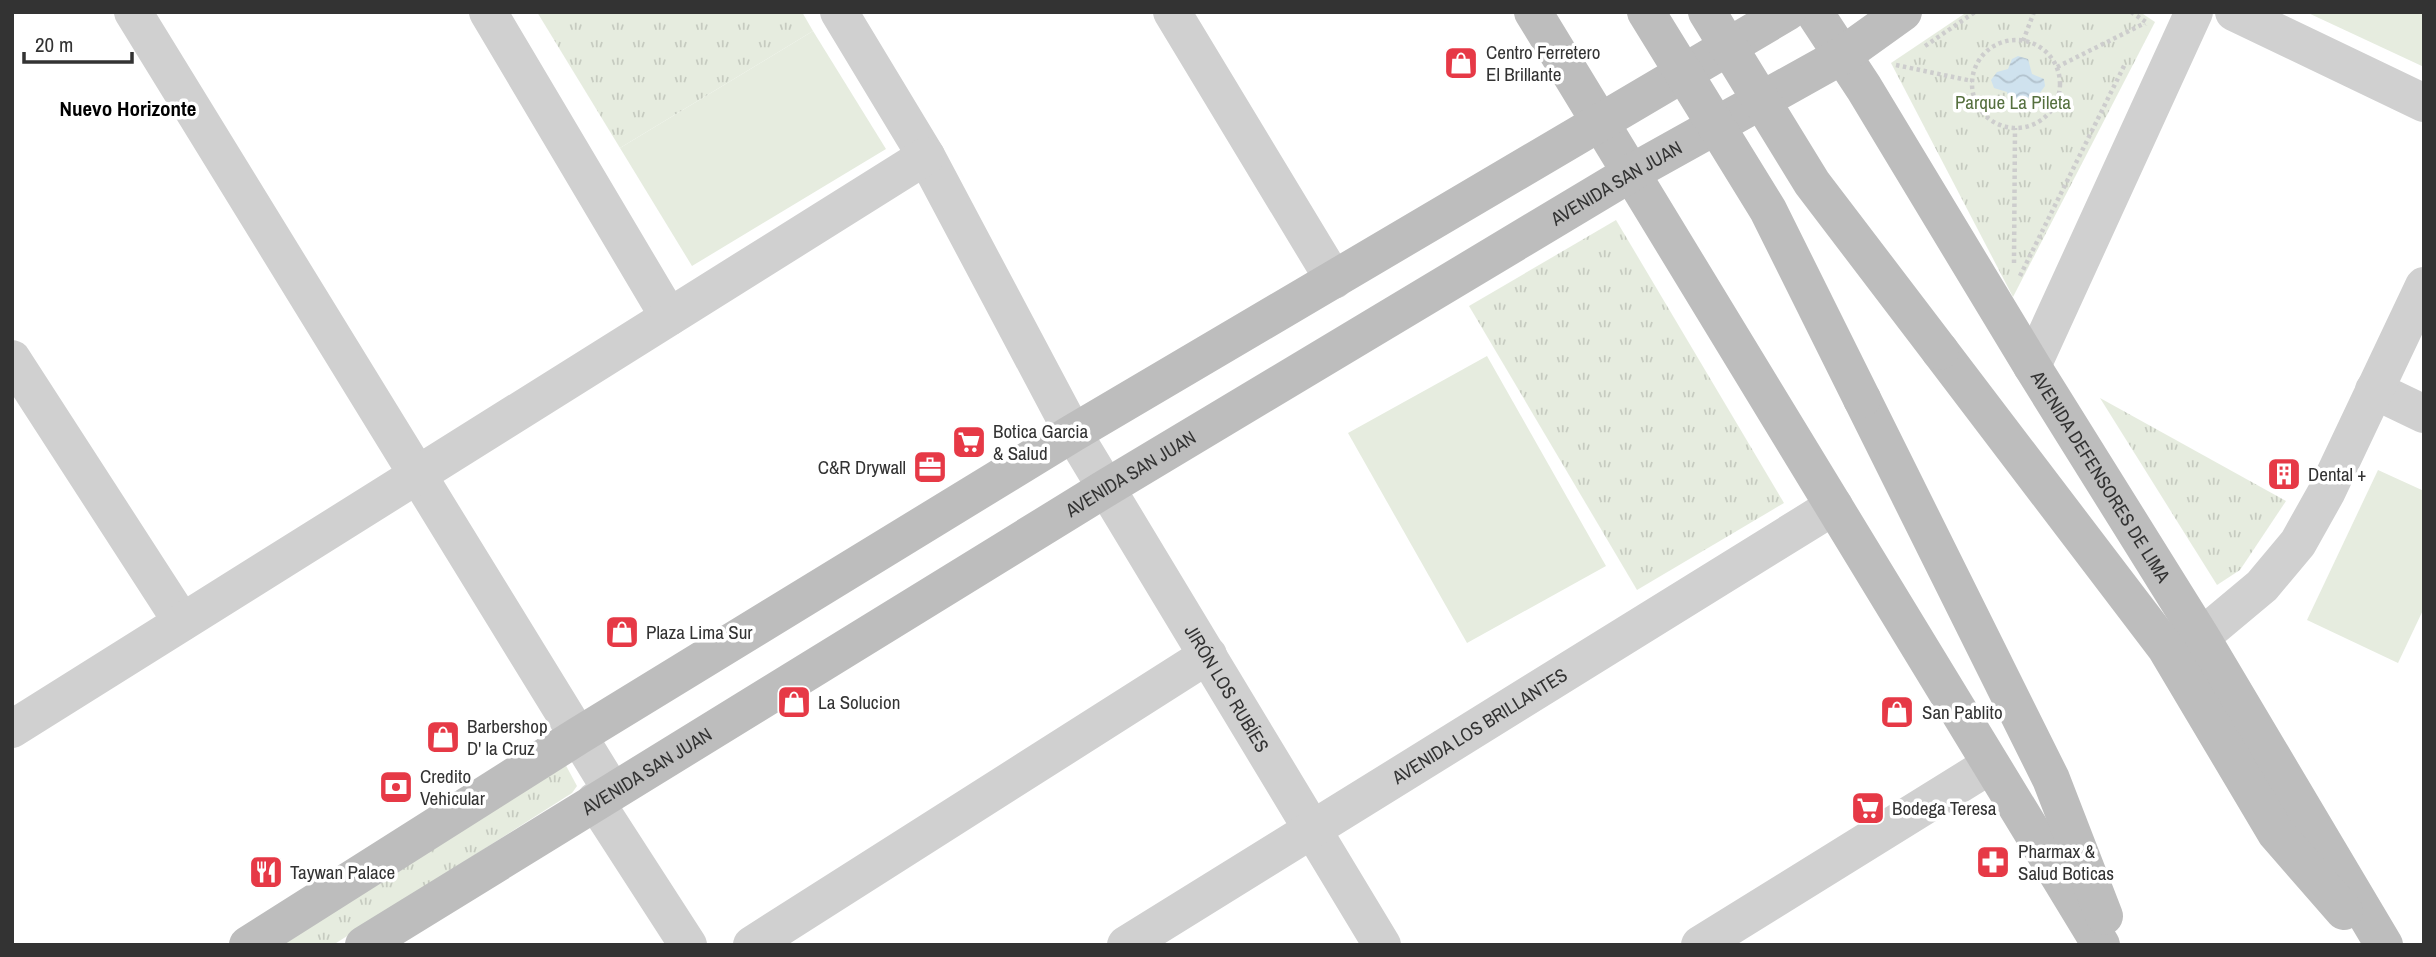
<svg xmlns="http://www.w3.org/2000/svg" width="2436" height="957" viewBox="0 0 2436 957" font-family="'Archivo Narrow',sans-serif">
	<defs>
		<pattern id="park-tufts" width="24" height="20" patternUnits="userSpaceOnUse" patternTransform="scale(1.75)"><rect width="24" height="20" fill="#e6ecdf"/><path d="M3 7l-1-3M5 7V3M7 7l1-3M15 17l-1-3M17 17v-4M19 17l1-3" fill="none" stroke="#c6cbc0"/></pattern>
		<pattern id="water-waves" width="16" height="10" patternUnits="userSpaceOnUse" patternTransform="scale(1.75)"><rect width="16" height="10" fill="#cfe2ee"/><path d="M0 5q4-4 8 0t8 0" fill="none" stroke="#b2c2cd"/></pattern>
	</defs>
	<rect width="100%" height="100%" fill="#fff"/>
	<g fill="#e6ecdf">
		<path d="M2306 12H2424V67Z"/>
		<path d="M813 31 886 149 692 266 620 148Z"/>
		<path d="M1487 356 1606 566 1467 643 1348 433Z"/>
		<path d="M2378 470 2424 491V608L2398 663 2307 620Z"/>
	</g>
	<g fill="url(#park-tufts)">
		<path d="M537 12H802L813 31 620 148Z"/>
		<path d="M1967 12H2140L2155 22 2013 297 1891 63Z"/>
		<path d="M1616 220 1784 503 1637 590 1469 306Z"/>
		<path d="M2100 398 2286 501 2240 570 2217 585Z"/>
		<path d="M563 760 577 786 572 793 333 945H275Z"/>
	</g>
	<path fill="url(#water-waves)" d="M2018 56 2028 59 2032 74 2044 79 2045 86 2039 94 2027 98 2024 107H2011L2007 92 1994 88 1991 80 1997 72 2008 69 2012 59Z"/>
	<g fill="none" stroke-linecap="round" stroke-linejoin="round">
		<g stroke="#cdcdcd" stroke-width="4.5" stroke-dasharray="3.5 3.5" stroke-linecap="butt">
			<path d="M2131 12 2146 22 2145 25"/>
			<circle cx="2016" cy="84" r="44"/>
			<path d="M2023 41 2034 12"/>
			<path d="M1925 46 1975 12"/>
			<path d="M1896 65 1972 81"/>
			<path d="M2057 67 2145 23"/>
			<path d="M2014 263 2015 128"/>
			<path d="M2020 276 2125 64"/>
		</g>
		<g stroke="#d0d0d0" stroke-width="38">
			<path d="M133 12 612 791"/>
			<path d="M488 12 669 317"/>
			<path id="s1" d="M839 12 926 156 1073 433 1382 945"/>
			<path d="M1172 12 1334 280"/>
			<path d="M2234 12 2424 103"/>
			<path d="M12 359 182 622"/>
			<path d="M2032 366 2194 12"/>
			<path d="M2374 390 2424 414"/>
			<path d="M2201 637 2262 586 2298 543 2326 493 2424 286"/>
			<path d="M12 729 926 156"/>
			<path d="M595 801 688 945"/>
			<path d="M752 945 1208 655"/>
			<path id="s2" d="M1126 945 1834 506"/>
			<path d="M1700 945 1990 765"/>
		</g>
		<g stroke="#bdbdbd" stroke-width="38">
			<path d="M1533 12 2101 945"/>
			<path id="s3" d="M1814 12 1864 88 2032 366 2201 637 2384 945"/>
			<path d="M1940 351 2166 648 2276 833 2344 911"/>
			<path d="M1862 399 2051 779 2104 916"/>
			<path d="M248 945 578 736 1073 433 1787 12"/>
			<path id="s4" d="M364 945 1106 488 1631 173 1843 55 1903 12"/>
		</g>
		<g stroke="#bdbdbd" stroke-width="38">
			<path d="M1646 12 1768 210 1862 399"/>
			<path d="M1707 12 1812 183 1940 351"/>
		</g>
	</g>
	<defs>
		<g id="shop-square" transform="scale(1.75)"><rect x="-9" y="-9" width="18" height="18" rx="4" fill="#e63946" stroke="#fff"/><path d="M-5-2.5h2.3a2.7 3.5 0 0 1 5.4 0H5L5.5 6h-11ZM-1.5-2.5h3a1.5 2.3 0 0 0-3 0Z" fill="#fff"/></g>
		<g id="supermarket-square" transform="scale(1.75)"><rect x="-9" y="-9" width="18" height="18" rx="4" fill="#e63946" stroke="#fff"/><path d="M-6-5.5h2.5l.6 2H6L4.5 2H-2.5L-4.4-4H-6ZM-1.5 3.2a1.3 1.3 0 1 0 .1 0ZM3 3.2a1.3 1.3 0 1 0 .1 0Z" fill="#fff"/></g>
		<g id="office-square" transform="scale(1.75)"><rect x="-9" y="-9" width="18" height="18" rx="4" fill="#e63946" stroke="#fff"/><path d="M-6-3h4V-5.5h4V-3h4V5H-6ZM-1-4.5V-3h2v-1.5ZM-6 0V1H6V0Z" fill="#fff"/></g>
		<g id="building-square" transform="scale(1.75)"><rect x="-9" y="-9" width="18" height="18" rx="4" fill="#e63946" stroke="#fff"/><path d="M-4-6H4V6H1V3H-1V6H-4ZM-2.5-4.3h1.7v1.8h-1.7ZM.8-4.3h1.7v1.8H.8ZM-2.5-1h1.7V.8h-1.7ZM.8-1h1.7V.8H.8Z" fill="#fff"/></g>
		<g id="bank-square" transform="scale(1.75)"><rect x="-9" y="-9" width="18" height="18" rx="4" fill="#e63946" stroke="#fff"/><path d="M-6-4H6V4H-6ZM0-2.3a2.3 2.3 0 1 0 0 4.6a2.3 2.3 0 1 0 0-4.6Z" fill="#fff"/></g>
		<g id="pharmacy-square" transform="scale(1.75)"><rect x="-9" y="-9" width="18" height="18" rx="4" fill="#e63946" stroke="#fff"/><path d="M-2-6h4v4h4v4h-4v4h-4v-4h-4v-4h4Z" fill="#fff"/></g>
		<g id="restaurant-square" transform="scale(1.75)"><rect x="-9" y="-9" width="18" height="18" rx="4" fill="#e63946" stroke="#fff"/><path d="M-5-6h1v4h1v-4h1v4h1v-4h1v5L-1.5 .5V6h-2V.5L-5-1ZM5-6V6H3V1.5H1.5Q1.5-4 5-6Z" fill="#fff"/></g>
	</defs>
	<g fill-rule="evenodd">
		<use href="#shop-square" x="1461" y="63"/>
		<use href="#supermarket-square" x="969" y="442"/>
		<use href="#office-square" x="930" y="467"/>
		<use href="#building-square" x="2284" y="474"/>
		<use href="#shop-square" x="622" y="632"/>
		<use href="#shop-square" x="794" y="702"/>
		<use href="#shop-square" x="1897" y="712"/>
		<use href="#shop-square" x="443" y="737"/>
		<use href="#bank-square" x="396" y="787"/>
		<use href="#supermarket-square" x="1868" y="808"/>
		<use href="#pharmacy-square" x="1993" y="862"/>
		<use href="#restaurant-square" x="266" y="872"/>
	</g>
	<g text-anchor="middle" stroke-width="7" stroke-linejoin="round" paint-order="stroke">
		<g font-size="19" fill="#333" stroke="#fff" text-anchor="start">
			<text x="1486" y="59">Centro Ferretero<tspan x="1486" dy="22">El Brillante</tspan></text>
			<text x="993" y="438">Botica Garcia<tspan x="993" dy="22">&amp; Salud</tspan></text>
			<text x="906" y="474" text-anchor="end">C&amp;R Drywall</text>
			<text x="2308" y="481">Dental +</text>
			<text x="646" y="639">Plaza Lima Sur</text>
			<text x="818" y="709">La Solucion</text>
			<text x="1922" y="719">San Pablito</text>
			<text x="467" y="733">Barbershop<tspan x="467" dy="22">D' la Cruz</tspan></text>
			<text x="420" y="783">Credito<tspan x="420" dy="22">Vehicular</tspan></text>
			<text x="1892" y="815">Bodega Teresa</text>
			<text x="2018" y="858">Pharmax &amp;<tspan x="2018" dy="22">Salud Boticas</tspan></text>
			<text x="290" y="879">Taywan Palace</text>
		</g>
		<g font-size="19" fill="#56703f" stroke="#fff">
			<text x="2013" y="109">Parque La Pileta</text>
		</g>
		<g font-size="19" fill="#333" stroke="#fff">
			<text dy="7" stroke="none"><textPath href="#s4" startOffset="1466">AVENIDA SAN JUAN</textPath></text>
			<text dy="7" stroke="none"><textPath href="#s4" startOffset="900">AVENIDA SAN JUAN</textPath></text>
			<text dy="7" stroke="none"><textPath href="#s3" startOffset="546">AVENIDA DEFENSORES DE LIMA</textPath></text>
			<text dy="7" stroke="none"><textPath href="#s1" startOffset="780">JIRÓN LOS RUBÍES</textPath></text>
			<text dy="7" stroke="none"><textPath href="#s2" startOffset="416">AVENIDA LOS BRILLANTES</textPath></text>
			<text dy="7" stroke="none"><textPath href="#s4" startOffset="332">AVENIDA SAN JUAN</textPath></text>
		</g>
		<g font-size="21" font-weight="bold" fill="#000" stroke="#fff">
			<text x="128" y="116">Nuevo Horizonte</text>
		</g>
	</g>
	<rect width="2436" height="957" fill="none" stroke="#333333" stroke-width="28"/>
	<path d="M24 52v10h108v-10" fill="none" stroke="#333333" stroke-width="3.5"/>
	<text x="35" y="52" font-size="21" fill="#333333" stroke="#ffffff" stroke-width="5" paint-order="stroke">20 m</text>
</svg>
